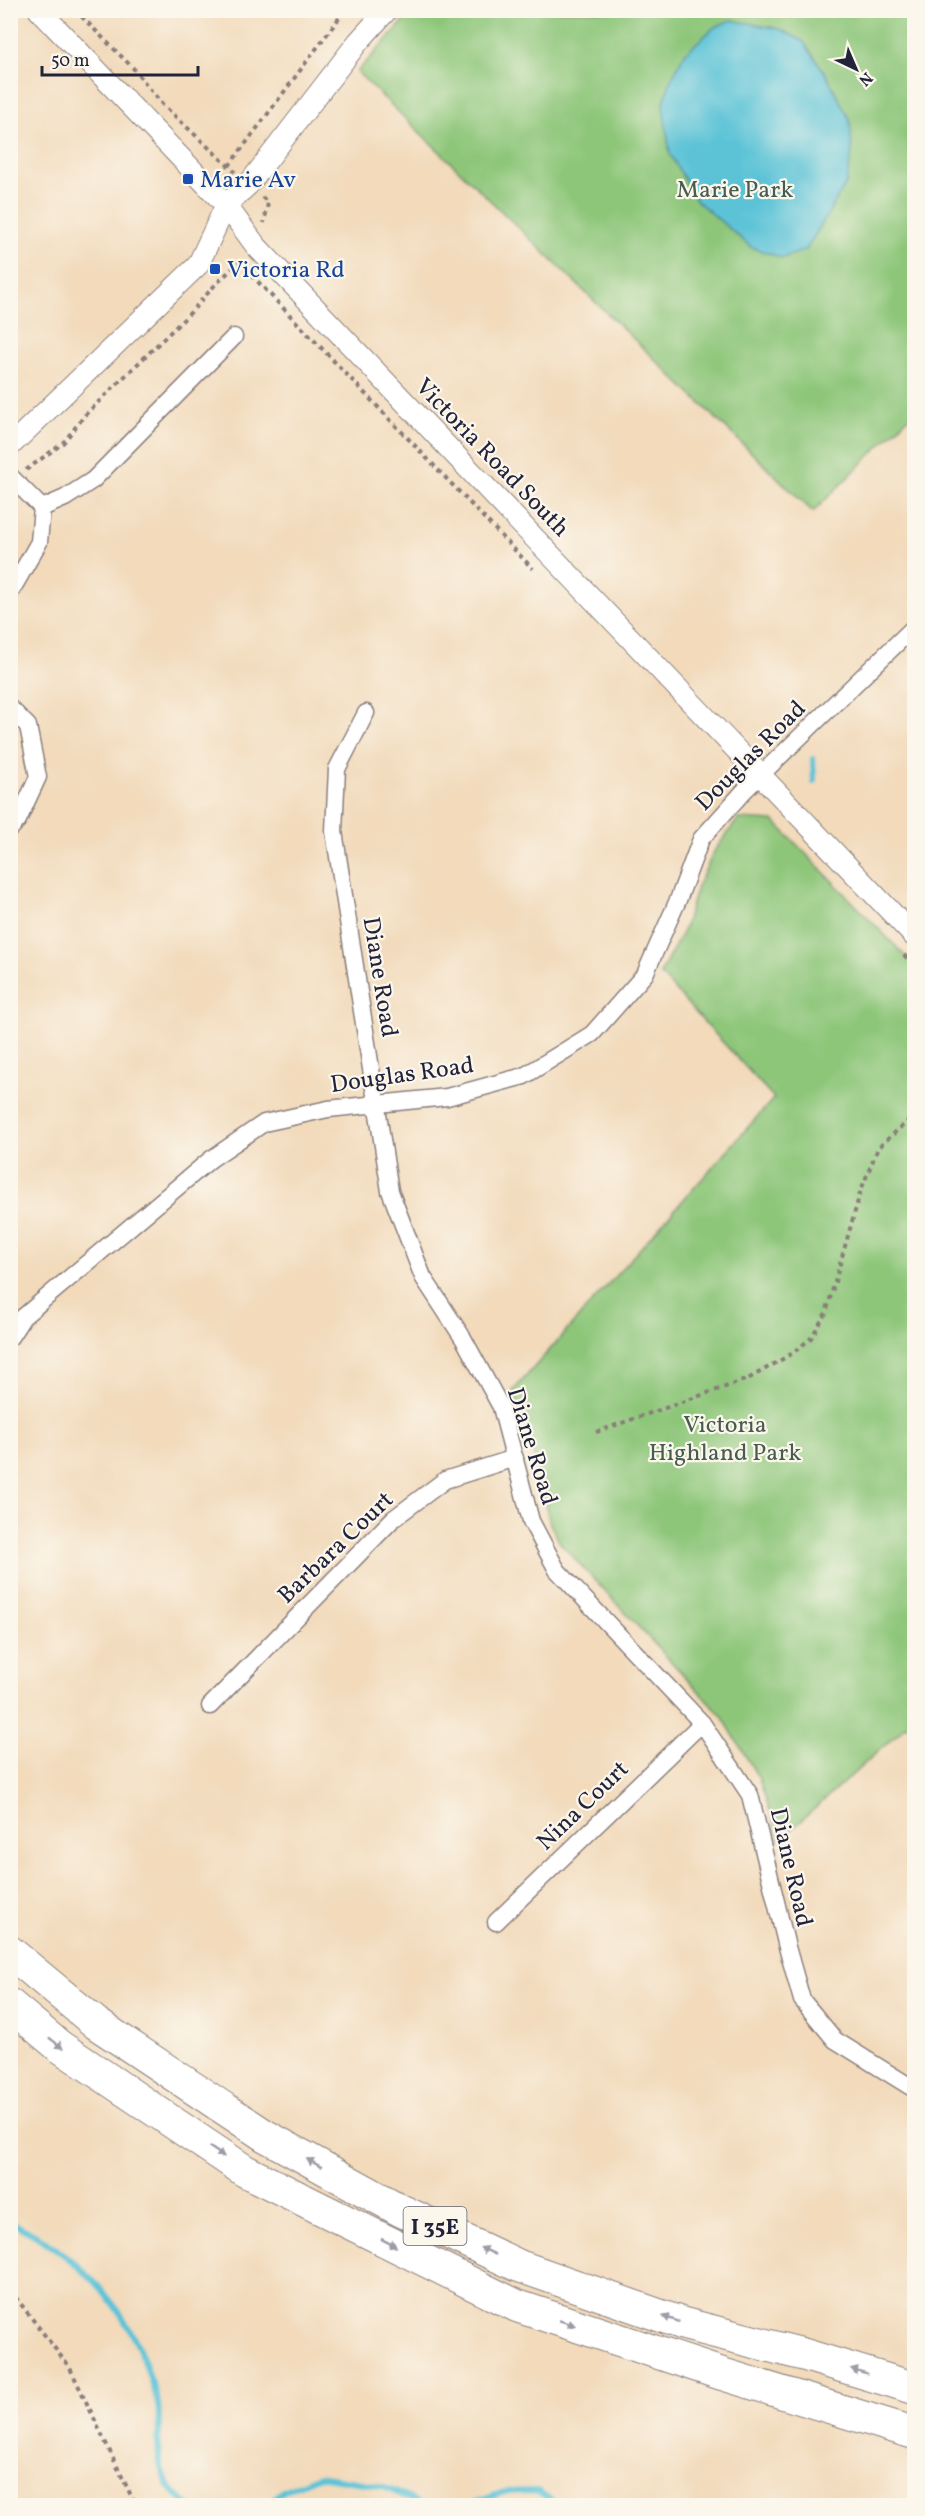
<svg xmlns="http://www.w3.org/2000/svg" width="925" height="2516" viewBox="0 0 925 2516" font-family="Vollkorn,serif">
	<rect width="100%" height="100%" fill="#fbf7ec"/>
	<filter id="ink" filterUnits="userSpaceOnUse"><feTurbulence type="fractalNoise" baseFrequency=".0167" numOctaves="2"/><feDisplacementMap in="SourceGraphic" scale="12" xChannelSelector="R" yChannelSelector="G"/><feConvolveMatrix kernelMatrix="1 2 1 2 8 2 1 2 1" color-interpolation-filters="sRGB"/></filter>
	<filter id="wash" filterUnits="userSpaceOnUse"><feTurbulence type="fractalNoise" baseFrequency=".008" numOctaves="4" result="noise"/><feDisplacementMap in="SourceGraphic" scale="24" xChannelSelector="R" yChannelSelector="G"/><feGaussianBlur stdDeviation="1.35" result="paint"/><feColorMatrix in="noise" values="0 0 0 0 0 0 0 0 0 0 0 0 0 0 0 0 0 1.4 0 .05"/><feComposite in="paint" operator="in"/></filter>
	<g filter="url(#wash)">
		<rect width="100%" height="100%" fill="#f2dabb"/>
		<g fill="#8dc679" stroke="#58745a" stroke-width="1.5">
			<path d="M413 11H914V412L813 512 357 72Z"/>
			<path d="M738 819 774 821 914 965V1719L780 1840 758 1777 722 1716 560 1543 550 1524 528 1430 513 1391 774 1098 660 974 684 929 697 887 715 850Z"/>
		</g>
		<path fill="#5bc3d7" stroke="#3e7289" stroke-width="1.5" d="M731 20 780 29 803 41 826 74 850 120 852 152 846 184 806 250 782 258 751 247 697 201 670 154 663 106 671 79 685 53 715 27Z"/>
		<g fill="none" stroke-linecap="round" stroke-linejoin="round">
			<g stroke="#5bc3d7" stroke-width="6">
				<path d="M813 759 814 782"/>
				<path d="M10 2222C75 2253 126 2303 148 2372 151 2382 156 2393 158 2403 162 2432 151 2459 170 2487 174 2494 184 2500 190 2506"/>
				<path d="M264 2506 285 2490 319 2476 382 2486 426 2506"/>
				<path d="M466 2506 504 2492 538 2491 560 2506"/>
			</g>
		</g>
	</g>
	<g filter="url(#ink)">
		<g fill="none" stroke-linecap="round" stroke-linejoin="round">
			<g stroke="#8a7e7b" stroke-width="19">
				<g id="minor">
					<path d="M10 476 42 508"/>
					<path d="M10 593 39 542 42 508 65 498 93 480 234 337"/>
					<path d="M10 708 28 726 38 777 18 820 10 829"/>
					<path d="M366 713 337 769 334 831 390 1191 423 1277 463 1338 501 1407 531 1521 557 1570 702 1723 750 1795 787 1947 802 2000 835 2040 914 2089"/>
					<path d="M10 1337 23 1317 211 1159 264 1123 328 1109 447 1097 524 1076 592 1034 645 974 678 900 701 839 745 790 914 627"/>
					<path d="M210 1706 393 1519 445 1480 515 1458"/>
					<path d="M496 1922 702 1723"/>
				</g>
			</g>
			<g stroke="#8a7e7b" stroke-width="23">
				<g id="tertiary">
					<path d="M39 10 226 205 256 246 914 936"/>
					<path d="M10 446 198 265 226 205 248 185 358 42 387 10"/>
				</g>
			</g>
			<g stroke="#8a7e7b" stroke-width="34">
				<g id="motorway">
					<path d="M10 1952 97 2024 264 2135 400 2210 519 2266 684 2324 805 2355 914 2388"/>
					<path d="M10 2005 59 2046 245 2171 517 2306 722 2374 914 2433"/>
				</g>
			</g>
			<g stroke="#8a7e7b" stroke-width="4" stroke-dasharray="4.5 4.5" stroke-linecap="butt">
				<path d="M75 10 134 69 162 104 235 172"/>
				<path d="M229 166 345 10"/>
				<path d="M262 197 268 203 264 223"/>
				<path d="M239 262 533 569"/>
				<path d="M26 470 63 443 85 415 191 312 215 285 239 262"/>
				<path d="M904 955 914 965"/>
				<path d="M596 1432 748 1379 793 1353 811 1338 826 1313 861 1190 878 1148 914 1115"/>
				<path d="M10 2290 70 2368 136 2506"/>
			</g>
			<use href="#minor" stroke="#fff" stroke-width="16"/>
			<use href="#tertiary" stroke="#fff" stroke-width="21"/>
			<use href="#motorway" stroke="#fff" stroke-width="32"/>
		</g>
		<defs><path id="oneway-solid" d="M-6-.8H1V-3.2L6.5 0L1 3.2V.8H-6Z" transform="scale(1.5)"/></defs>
		<g fill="#9c9ca7">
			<use href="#oneway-solid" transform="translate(56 2043) rotate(38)"/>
			<use href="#oneway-solid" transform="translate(217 2152) rotate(34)"/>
			<use href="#oneway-solid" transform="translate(314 2163) rotate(-151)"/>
			<use href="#oneway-solid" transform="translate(389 2243) rotate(27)"/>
			<use href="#oneway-solid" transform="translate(488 2251) rotate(-155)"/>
			<use href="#oneway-solid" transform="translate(671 2319) rotate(-161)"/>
			<use href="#oneway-solid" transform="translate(567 2323) rotate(18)"/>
			<use href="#oneway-solid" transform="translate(859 2371) rotate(-163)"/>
		</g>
	</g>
	<g fill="#1a4fb4" stroke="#fbf7ec" stroke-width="2">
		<rect x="182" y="173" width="12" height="12" rx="3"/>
		<rect x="209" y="263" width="12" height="12" rx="3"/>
	</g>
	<g text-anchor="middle" stroke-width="4.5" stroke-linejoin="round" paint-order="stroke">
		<rect fill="#fbf7ec" stroke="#636270" stroke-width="1.5" x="403.5" y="2207" width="63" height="38" rx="4.5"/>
		<g font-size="22" font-weight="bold" fill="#22223b">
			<text x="435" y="2234">I 35E</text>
		</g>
		<g font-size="24" fill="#164399" stroke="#fbf7ec" text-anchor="start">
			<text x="200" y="187">Marie Av</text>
			<text x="227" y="277">Victoria Rd</text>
		</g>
		<g font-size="24" fill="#475b51" stroke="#fbf7ec">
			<text x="735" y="197">Marie Park</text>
			<text x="725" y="1432">Victoria<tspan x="725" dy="28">Highland Park</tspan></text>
		</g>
		<g font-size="24" fill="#22223b" stroke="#fbf7ec">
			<text transform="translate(493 457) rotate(46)" y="8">Victoria Road South</text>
			<text transform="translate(750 755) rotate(-45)" y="8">Douglas Road</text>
			<text transform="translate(381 977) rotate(81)" y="8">Diane Road</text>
			<text transform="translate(402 1074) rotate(-8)" y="8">Douglas Road</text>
			<text transform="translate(533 1446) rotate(73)" y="8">Diane Road</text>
			<text transform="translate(335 1547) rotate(-44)" y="8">Barbara Court</text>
			<text transform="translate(582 1805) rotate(-44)" y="8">Nina Court</text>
			<text transform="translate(792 1867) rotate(77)" y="8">Diane Road</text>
		</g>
	</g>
	<rect width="925" height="2516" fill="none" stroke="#fbf7ec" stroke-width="36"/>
	<g transform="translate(856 69) rotate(136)" stroke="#fbf7ec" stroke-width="4.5" paint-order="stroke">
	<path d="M0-4.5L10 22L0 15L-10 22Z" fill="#22223b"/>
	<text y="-9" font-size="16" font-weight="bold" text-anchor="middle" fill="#22223b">N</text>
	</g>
	<path d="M42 66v9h156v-9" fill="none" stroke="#22223b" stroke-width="3"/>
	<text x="51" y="66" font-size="18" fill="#22223b" stroke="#fbf7ec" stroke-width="4.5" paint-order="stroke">50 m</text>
</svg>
